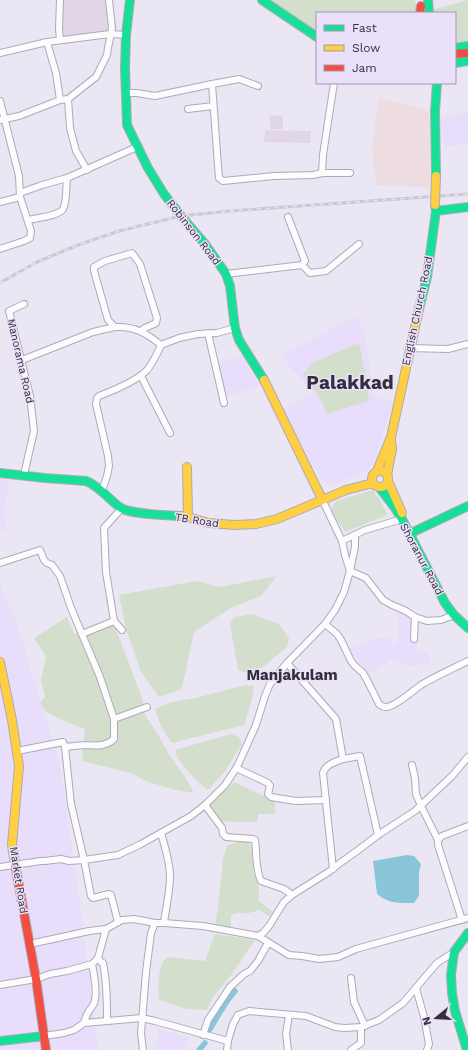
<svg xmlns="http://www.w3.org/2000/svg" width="468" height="1050" viewBox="0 0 468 1050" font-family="'Work Sans',sans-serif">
	<rect width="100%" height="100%" fill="#ebe6f4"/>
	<g fill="#e8ddfa">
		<path d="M468 111V143L445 148 439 119Z"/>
		<path d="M357 316 365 335 374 395 393 402 374 463 365 472 338 483 329 484 321 479 304 449 283 409 314 394 281 355Z"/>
		<path d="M242 356 259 386 224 397 215 363Z"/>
		<path d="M0 476 7 477 8 489 3 512 7 529 0 531Z"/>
		<path d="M0 584 18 627 61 770 81 911 98 1050H0Z"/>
		<path d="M397 611 417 619 416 652H429L431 663 413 666 392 660 368 674 350 649 377 638 389 637 392 644 398 642 397 632Z"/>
		<path d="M159 1029 189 1038 185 1050H154Z"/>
	</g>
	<path fill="#eddde0" d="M379 97 429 111 430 187 376 185 372 148Z"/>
	<g fill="#e1d6e6">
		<path d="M62 0H105L108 32 62 37Z"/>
		<path d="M270 115 283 116V129H270Z"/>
		<path d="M265 130 311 131 310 143 264 142Z"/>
	</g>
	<g fill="#d3dfcc">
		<path d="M270 0H415L418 13H317V33Z"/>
		<path d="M468 0V43L455 44V13H429L428 11Z"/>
		<path d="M359 343 366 377 369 401 327 414 319 396 303 374 314 362Z"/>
		<path d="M372 490 380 500 388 515 345 532 332 512V506L337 501Z"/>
		<path d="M277 576 261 596 231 608 194 632 182 689 159 697 141 672 126 629 119 595 196 581 220 587Z"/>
		<path d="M252 614 279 624 289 638 287 647 263 667 249 674 238 670 230 624 234 617Z"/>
		<path d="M67 617 74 634 114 624 142 698 145 715 157 733 170 756 185 777 194 793 176 790 148 782 131 773 82 761 85 729 64 721 46 712 40 703 45 697 41 680 46 656 34 638Z"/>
		<path d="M246 685 254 686 252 699 244 725 172 743C164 732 158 722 155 709L171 702 195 698Z"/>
		<path d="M231 734 239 737 242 744 226 770 208 790C197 782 178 763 175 750Z"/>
		<path d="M234 782 260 794 275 800V814H258L257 822H232L222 821 208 806Z"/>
		<path d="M246 840 251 846 254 872 259 888V901L273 912 269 916 259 910 249 913H237L231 915V928L215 926 218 907 223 858 228 845Z"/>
		<path d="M215 934 255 940 229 978 214 996 207 1010 187 1009 159 1000C158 988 157 966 167 957L205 961Z"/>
	</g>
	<path fill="#89c6d9" d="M407 855 414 856 421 864 419 872V896L414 903C399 903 389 904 377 894L373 861Z"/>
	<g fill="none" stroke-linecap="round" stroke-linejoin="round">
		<g stroke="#89c6d9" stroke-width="5.5">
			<path d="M208 1032 227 1001 235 991"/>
			<path d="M199 1050 205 1043"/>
		</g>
		<g stroke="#aeaab5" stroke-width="8">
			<g id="street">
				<path d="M60 0 59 29 60 40"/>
				<path d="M47 42 56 73 60 100"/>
				<path d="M0 53 47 42 110 34 126 35"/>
				<path d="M212 84 239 79 258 86"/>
				<path d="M126 93H137L155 96 212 84 218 166 219 178 223 181 274 176 313 175 322 173 323 155 334 83"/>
				<path d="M68 99 70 128 76 151 87 170"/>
				<path d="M0 101 19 176 20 197 31 231 30 238 24 241 0 249"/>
				<path d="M188 109 213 106"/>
				<path d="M0 120 19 116 60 100 68 99 96 77 107 55 108 48 112 28 109 0"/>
				<path d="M322 173H350"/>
				<path d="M20 193 42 185 67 178 137 147"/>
				<path d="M0 202 20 197"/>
				<path d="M288 217 305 261 302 265"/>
				<path d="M28 220C36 218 59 216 63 209 67 203 66 185 67 178"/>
				<path d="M226 274 302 265 310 273 326 271 359 244"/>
				<path d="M24 304 9 311 30 396 34 431 24 475"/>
				<path d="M141 331 145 328 156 323 157 318 140 264 132 253 105 261 94 267V271L108 320 115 327C135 326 146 333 161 345"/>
				<path d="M208 333 224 403"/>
				<path d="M409 348 448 349 468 344"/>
				<path d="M22 360 93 332 115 327"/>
				<path d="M141 376 170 433"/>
				<path d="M102 491 107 476 109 466 108 456 96 404 97 398 99 396C112 391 138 380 147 370 153 363 157 354 161 345L179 338 198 334 217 333 235 328"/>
				<path d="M322 499 342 541 345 555 350 571 366 578 383 600 392 605 406 611 415 617 427 621 441 620 454 615"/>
				<path d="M342 541 365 530 402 519"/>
				<path d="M0 563 40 550 44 560 47 563 52 565 60 576 71 608 100 677 114 719V739C102 750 89 743 74 746 71 746 68 747 65 747L63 742 17 751"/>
				<path d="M325 624 337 634 341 640 351 661 355 666 363 673 367 680 379 704C382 706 384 708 387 707 398 705 412 691 421 685 436 676 452 669 468 661"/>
				<path d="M122 630 114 621 106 572 104 528 122 508"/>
				<path d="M82 634 114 621"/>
				<path d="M414 639 415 617"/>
				<path d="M287 663 336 719 343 759 360 756 378 835"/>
				<path d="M114 719 147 707"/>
				<path d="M65 747 71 804 84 860 91 896 93 898 109 894 111 895 118 922"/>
				<path d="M468 757 452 776 415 811 378 835 357 851 340 863 330 871 292 895 284 902 269 926 263 933 258 936 289 955 302 956 319 959 338 957 356 949 468 918"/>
				<path d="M412 765 415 778 416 794 421 806 438 840"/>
				<path d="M236 768 268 783 270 786 268 794 271 797 296 801 326 800"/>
				<path d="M205 805 222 828 223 834 226 837 253 839 255 840C257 854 255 868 261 881L284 889 292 895"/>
				<path d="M161 833C165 847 170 862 170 876 170 892 166 907 164 923"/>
				<path d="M0 867 41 861H45L61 859 69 861 84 860 118 855 141 844 191 816 205 805 225 785 237 767 256 725 265 696 270 684 287 663 325 624 335 610 344 592 350 571 355 547V535"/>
				<path d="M333 869 323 773C326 764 335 762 343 759"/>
				<path d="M462 920 438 845V840L442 836 468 826"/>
				<path d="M30 944 89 931 106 929 122 920 134 919 155 923H164L203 926 258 936"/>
				<path d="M98 958 101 962 103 963C107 982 107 1001 107 1021"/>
				<path d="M351 978 354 1002 365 1026"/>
				<path d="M0 985 36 979 50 974 67 971 92 964 98 958 106 929"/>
				<path d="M416 988 424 1017 429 1044 427 1050"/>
				<path d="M84 1023C85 1019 86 1015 89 1011 90 1009 93 1006 94 1003 98 994 94 974 92 964"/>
				<path d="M203 1035 208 1020 230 987 244 974 250 971 258 961 268 943"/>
				<path d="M44 1036 64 1033 74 1030 84 1023 142 1018 155 1021 228 1041"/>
				<path d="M143 1050 141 1033 146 972 151 933 155 923"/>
				<path d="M227 1050 228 1041 233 1024 238 1015 249 1011 306 1016 335 1027 344 1028 361 1027 379 1020 403 1003 437 963 454 952"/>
				<path d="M288 1050 286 1034 289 1015"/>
				<path d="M351 1050 361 1043V1027"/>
			</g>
		</g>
		<g stroke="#aeaab5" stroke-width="10">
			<g id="fast">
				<path d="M130 0 126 35 125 68 127 125 148 168 164 194 181 216 205 244 226 274 230 286 235 328 239 340 264 380"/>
				<path d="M262 0 317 37"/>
				<path d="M428 0 429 13"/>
				<path d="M455 48 468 46"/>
				<path d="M455 63 468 61"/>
				<path d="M436 176 435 111 437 83"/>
				<path d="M436 211 468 207"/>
				<path d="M419 309 427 277 436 211 435 205"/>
				<path d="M0 473 45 478 86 481C101 487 109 500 121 508 134 515 166 515 181 516"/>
				<path d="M379 487 395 508 402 519 445 603 454 615 468 628"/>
				<path d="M409 534 468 506"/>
				<path d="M0 1041 44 1036"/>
				<path d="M467 1050 455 1011 452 993 451 975 454 952 468 933"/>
			</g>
		</g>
		<g stroke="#aeaab5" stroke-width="10">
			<g id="slow">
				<path d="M264 380 322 499"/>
				<path d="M187 467 188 517"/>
				<circle cx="380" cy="479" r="8"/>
				<path d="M377 471 391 437 419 309"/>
				<path d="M387 475 392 449 391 440"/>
				<path d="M388 481 402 513"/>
				<path d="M181 516 188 517 209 523 234 525 256 524 277 519 346 490 373 483"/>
				<path d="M0 662 12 720 19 766 12 845 15 864"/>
			</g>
		</g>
		<g stroke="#aeaab5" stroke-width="10">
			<g id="jam">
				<path d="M420 13 421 6"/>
				<path d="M455 54 468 53"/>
				<path d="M15 864 36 979 46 1050"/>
			</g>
		</g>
		<use href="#street" stroke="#fcfbfd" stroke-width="6"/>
		<use href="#fast" stroke="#16e098" stroke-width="8"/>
		<use href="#slow" stroke="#ffcf43" stroke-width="8"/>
		<use href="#jam" stroke="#f24e42" stroke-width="8"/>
		<g stroke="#c9c7cc" stroke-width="3">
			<path id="rail" d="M0 283 37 262 78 245 119 231 181 216 230 211 468 194"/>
		</g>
		<use href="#rail" stroke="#eae0fa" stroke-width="1.5" stroke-dasharray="4.5" stroke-linecap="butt"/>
		<g stroke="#aeaab5" stroke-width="10" stroke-linecap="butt">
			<path id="slow-bridge" d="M435 205 436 176"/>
		</g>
		<use href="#slow-bridge" stroke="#ffcf43" stroke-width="8"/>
	</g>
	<g text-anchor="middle" stroke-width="3" stroke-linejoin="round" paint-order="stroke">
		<g font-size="11" fill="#342f3c" stroke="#eae0fa">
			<text transform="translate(194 232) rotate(52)" y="4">Robinson Road</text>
			<text transform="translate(417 311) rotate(-78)" y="4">English Church Road</text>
			<text transform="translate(21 361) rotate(77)" y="4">Manorama Road</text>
			<text transform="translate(197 520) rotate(9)" y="4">TB Road</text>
			<text transform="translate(422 559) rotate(62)" y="4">Shoranur Road</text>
			<text transform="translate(19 880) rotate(81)" y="4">Market Road</text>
		</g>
		<g font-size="15" font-weight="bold" fill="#342f3c" stroke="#eae0fa">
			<text x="292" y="680">Manjakulam</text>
		</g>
		<g font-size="19" font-weight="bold" fill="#342f3c" stroke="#eae0fa">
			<text x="350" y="389">Palakkad</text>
		</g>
	</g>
	<rect x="316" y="12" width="140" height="72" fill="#eae0fa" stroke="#a199ae"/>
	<rect x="324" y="25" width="20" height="6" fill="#16e098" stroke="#a199ae"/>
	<text x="352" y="32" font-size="12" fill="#342f3c">Fast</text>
	<rect x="324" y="45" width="20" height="6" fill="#ffcf43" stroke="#a199ae"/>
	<text x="352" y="52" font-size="12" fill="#342f3c">Slow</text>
	<rect x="324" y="65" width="20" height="6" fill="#f24e42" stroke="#a199ae"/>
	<text x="352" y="72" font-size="12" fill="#342f3c">Jam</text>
	<g transform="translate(436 1018) rotate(252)" stroke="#eae0fa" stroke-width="3" paint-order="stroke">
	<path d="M0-3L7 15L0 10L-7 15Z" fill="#342f3c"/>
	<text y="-6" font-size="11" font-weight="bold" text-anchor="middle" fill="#342f3c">N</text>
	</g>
</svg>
